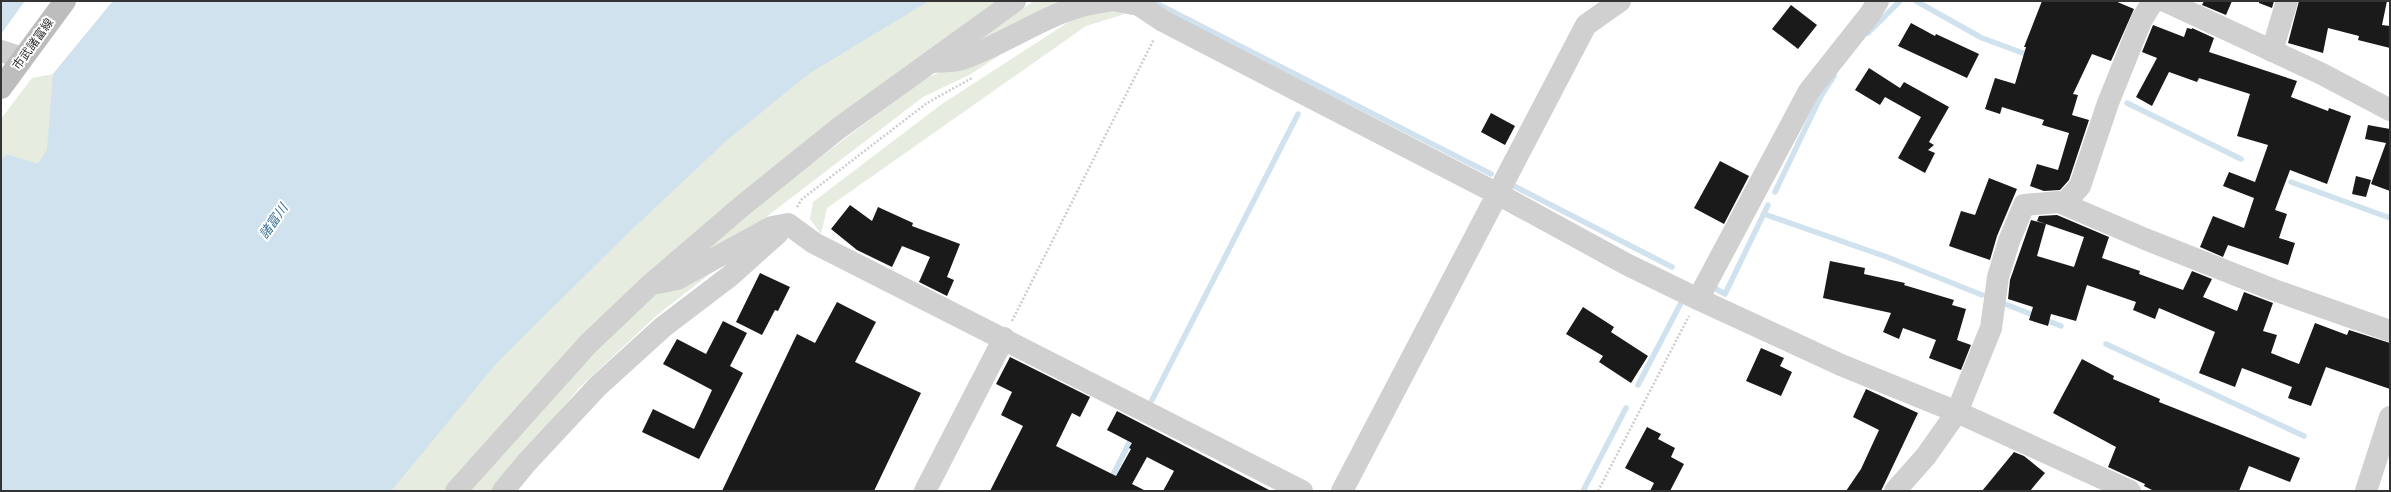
<svg xmlns="http://www.w3.org/2000/svg" width="2391" height="492" viewBox="0 0 2391 492" font-family="'Sofia Sans Condensed','Noto Sans JP',sans-serif">
	<rect width="100%" height="100%" fill="#fff"/>
	<g fill="#e6ecdf">
		<path d="M113 1 53 164 1 209V119L32 78 53 74Z"/>
		<path d="M875 1H1000L826 130 449 491H347Z"/>
		<path d="M1034 1H1064L964 50Z"/>
		<path d="M1115 8 1125 14 1086 26 827 208 821 234 810 219 813 202 942 104 1084 12Z"/>
		<path d="M1036 31 971 74 923 97 770 214 738 242 673 277 777 190 924 79Z"/>
		<path d="M729 259 656 316 578 389 494 491H471L552 393 656 294Z"/>
	</g>
	<g fill="#cfe2ee">
		<path d="M1 1H25L1 34Z"/>
		<path d="M113 1H929L810 73 726 141 625 236 496 364 391 491H1V160L6 154 38 164 47 150 53 74Z"/>
	</g>
	<g fill="none" stroke-linecap="round" stroke-linejoin="round">
		<g stroke="#cfe2ee" stroke-width="5.5">
			<path d="M1152 1 1491 174"/>
			<path d="M1916 1 1982 38 2031 56"/>
			<path d="M1868 33 1900 1"/>
			<path d="M2127 103 2241 159"/>
			<path d="M2291 182 2390 218"/>
			<path d="M1514 186 1672 267"/>
			<path d="M1775 192 1821 96 1834 76"/>
			<path d="M1764 214 1887 257 1982 295"/>
			<path d="M1716 289 1725 294 1768 205"/>
			<path d="M2005 304 2061 326"/>
			<path d="M2106 344 2304 436"/>
			<path d="M1638 385 1682 301"/>
			<path d="M1152 400 1298 114"/>
			<path d="M1105 491 1133 435"/>
			<path d="M1583 491 1626 408"/>
		</g>
	</g>
	<g fill="#1a1a1a" fill-rule="evenodd">
		<path d="M2042 1H2115L2134 9 2111 61 2092 54 2073 94 2078 95 2072 115 2089 120 2069 180 2060 190 2044 191 2030 186 2037 164 2058 170 2069 133 2042 125 2044 120 2002 107 2000 114 1985 109 1995 78 2015 84 2026 47H2024Z"/>
		<path d="M2204 1H2232L2226 15 2202 5Z"/>
		<path d="M2259 1H2274L2272 8 2259 3Z"/>
		<path d="M2299 1H2387L2382 25 2390 26V48L2358 40 2359 36 2328 28 2323 53 2288 43Z"/>
		<path d="M1791 5 1817 25 1798 49 1772 29Z"/>
		<path d="M1911 23 1935 36 1936 34 1979 54 1967 78 1898 46Z"/>
		<path d="M2153 25 2184 37 2187 28 2192 29V28L2214 38 2209 52 2297 81 2291 97 2328 111 2329 108 2351 116 2327 184 2290 170 2275 210 2287 214 2279 238 2295 243 2288 265 2228 245 2223 257 2200 247 2213 216 2244 228 2254 198 2223 186 2229 172 2255 182 2268 145 2237 136 2250 94 2199 78 2197 82 2169 72 2152 106 2136 97 2157 58 2142 52Z"/>
		<path d="M1869 68 1900 88 1904 82 1949 107 1929 142 1934 145 1928 150 1935 153 1925 173 1898 158 1921 117 1885 97 1880 105 1855 90Z"/>
		<path d="M1491 113 1515 126 1505 145 1481 132Z"/>
		<path d="M2368 125 2390 129V191L2371 184 2386 143 2365 139Z"/>
		<path d="M1720 161 1749 176 1724 224 1694 208Z"/>
		<path d="M2356 176 2371 180 2366 197 2352 194Z"/>
		<path d="M1989 178 2017 189 1997 236 1990 260 1949 246 1961 211 1975 215Z"/>
		<path d="M850 205 872 221 878 207 913 223 912 226 960 244 947 277 954 280 947 296 919 282 930 257 902 246 892 267 857 250 831 229Z"/>
		<path d="M2057 215 2109 237 2102 258 2140 271 2139 274 2183 290 2192 271 2212 279 2203 297 2237 311 2244 292 2273 303 2263 331 2277 335 2271 353 2299 364 2315 323 2347 335 2349 330 2390 343V389L2326 367 2311 406 2288 398 2292 387 2242 368 2235 387 2199 373 2215 332 2159 308 2155 319 2133 310 2136 302 2087 285 2076 321 2051 314 2048 326 2029 320 2033 307 2008 299 2010 280 2031 220 2046 224 2037 221 2039 216ZM2046 224 2084 237 2074 267 2037 256Z"/>
		<path d="M1830 261 1865 268 1864 274 1905 283 1904 285 1954 300 1952 305 1966 309 1957 340 1971 345 1961 370 1929 358 1936 340 1903 328 1899 339 1883 332 1891 313 1823 298Z"/>
		<path d="M760 273 790 287 778 311 775 310 762 335 736 322Z"/>
		<path d="M837 302 876 322 855 362 921 393 874 491H722L797 334 815 343Z"/>
		<path d="M1583 307 1614 327 1611 332 1648 356 1631 383 1599 362 1603 356 1566 334Z"/>
		<path d="M723 321 747 333 730 366 743 373 699 459 642 432 653 409 694 429 712 390 663 364 677 339 706 354Z"/>
		<path d="M1761 348 1784 358 1780 366 1792 372 1781 396 1746 381Z"/>
		<path d="M1010 357 1090 397 1080 417 1072 413 1056 446 1116 476 1131 449 1129 448 1132 443 1107 430 1117 411 1271 491H1163L1174 471 1147 457 1132 484 1146 491H990L1023 426 1001 415 1012 392 996 384Z"/>
		<path d="M2082 359 2114 376 2113 379 2160 399 2159 402 2300 458 2290 482 2249 466 2239 491H2154L2144 486 2145 484 2108 467 2116 447 2053 413Z"/>
		<path d="M1866 389 1918 413 1881 491H1846L1861 469 1879 430 1853 417Z"/>
		<path d="M1647 427 1661 434 1658 439 1675 448 1671 457 1684 464 1670 491H1650L1654 483 1625 468Z"/>
		<path d="M2014 452 2024 456 2045 473 2030 491H1982Z"/>
	</g>
	<g fill="none" stroke-linecap="round" stroke-linejoin="round">
		<g stroke="#cdcdcd" stroke-width="2.5" stroke-dasharray="2 2" stroke-linecap="butt">
			<path d="M797 207 802 199 927 103 972 78"/>
			<path d="M1012 321 1154 39"/>
			<path d="M1598 491 1689 316"/>
		</g>
		<g stroke="#d0d0d0" stroke-width="22">
			<path d="M1118 1 1139 5 1163 21 1496 193 1626 264 1698 299 1841 365 1957 412 2130 491"/>
			<path d="M2165 1 2322 74 2390 110"/>
			<path d="M1 51 22 58"/>
			<path d="M2272 51 2287 1"/>
			<path d="M932 62C941 61 953 62 962 59 1012 42 1054 6 1108 1"/>
			<path d="M2064 204 2080 186 2108 103 2141 21 2153 1"/>
			<path d="M658 283 677 279 772 227 788 224 814 243 1302 491"/>
			<path d="M1698 299 1809 91 1870 14 1878 1"/>
			<path d="M456 491 588 344 650 285 742 206 839 128 1015 1"/>
			<path d="M503 491 527 462 598 386 663 327 730 276 778 233"/>
			<path d="M925 491 1004 338"/>
			<path d="M1342 491 1586 25 1620 1"/>
			<path d="M1895 491 1926 456 1957 412 1991 328 1998 277 2009 241 2024 205 2059 202 2145 239 2274 290 2390 331"/>
			<path d="M2366 491 2390 417"/>
		</g>
		<path stroke="#bdbdbd" stroke-width="22" d="M1 88 65 1"/>
	</g>
	<g text-anchor="middle" stroke-width="4" stroke-linejoin="round" paint-order="stroke">
		<g font-size="12" fill="#333" stroke="#fff">
			<text transform="translate(33 44) rotate(-54)" y="4">市武諸富線</text>
		</g>
		<g font-size="13" font-style="italic" fill="#3f7597" stroke="#fff">
			<text transform="translate(273 221) rotate(-55)" y="5">諸富川</text>
		</g>
	</g>
	<rect width="2391" height="492" fill="none" stroke="#333333" stroke-width="4"/>
</svg>
